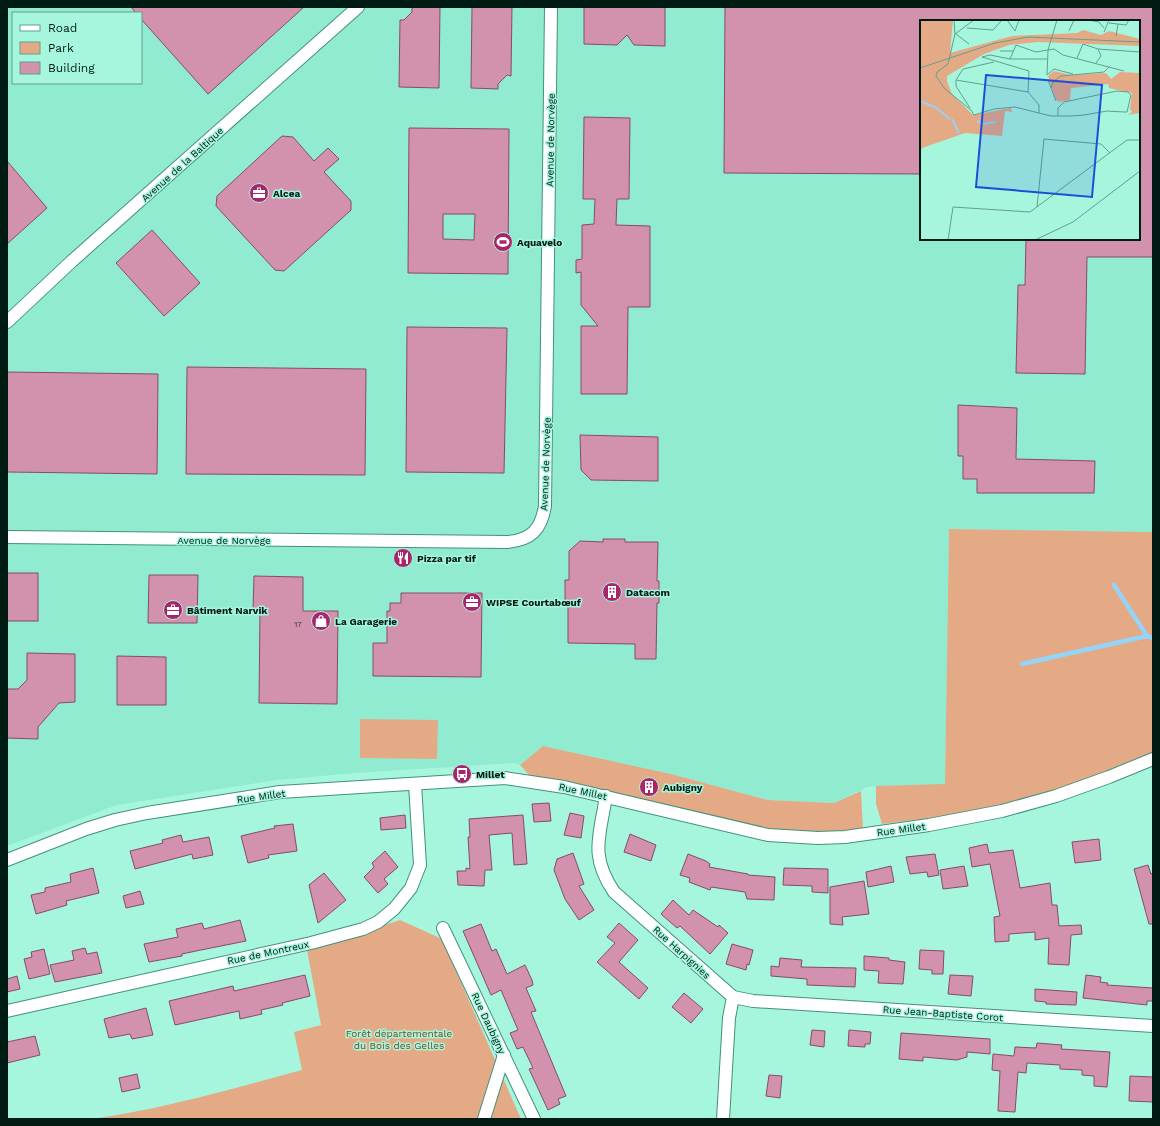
<svg xmlns="http://www.w3.org/2000/svg" width="1160" height="1126" viewBox="0 0 1160 1126" font-family="'Work Sans',sans-serif">
	<rect width="100%" height="100%" fill="#a6f6de"/>
	<path fill="#91ebd0" fill-rule="evenodd" d="M7 7H1153V532L949 529 945 785 876 786 867 787 834 803 768 800 671 774 543 746 520 765 515 763 355 773 277 780 117 805 7 846ZM13 13H141V83H13ZM921 21H1139V239H921Z"/>
	<g fill="#e4aa86">
		<path d="M949 529 1153 532V753L1086 780 992 810 882 824 876 804V786L945 784Z"/>
		<path d="M360 719 438 720 437 759 360 758Z"/>
		<path d="M543 746 671 774 768 800 834 803 861 791 863 829 824 833H785L529 775 520 765Z"/>
		<path d="M400 920 442 939 521 1119H92C163 1109 232 1089 302 1070L294 1032 321 1025 307 950Z"/>
	</g>
	<g fill="none" stroke-linecap="round" stroke-linejoin="round">
		<g stroke="#95d4f8" stroke-width="4.5">
			<path d="M1114 585 1147 636"/>
			<path d="M1022 664 1147 636 1153 638"/>
		</g>
	</g>
	<g fill="#d291ac" stroke="#864c65" fill-rule="evenodd">
		<path d="M131 7H304L208 94 141 19V13H136Z"/>
		<path d="M412 7H440L439 88 399 87 400 20H404L412 12Z"/>
		<path d="M472 7H512L511 76 507 75 498 84V89L471 88Z"/>
		<path d="M584 7H665V46L634 45 627 35 617 45 584 44Z"/>
		<path d="M725 7H1153V257H1087L1085 374 1016 373 1018 285H1025L1026 239H1139V21H921V174L724 173Z"/>
		<path d="M584 117 630 118 629 199H617L616 225 650 226V307H628L627 394H581V326H598L581 305V272L576 273V260L582 259V225L594 224 595 199H583Z"/>
		<path d="M409 128 509 129 508 274 408 273ZM443 214H475L474 240 443 239Z"/>
		<path d="M282 136 293 137 314 161 328 148 339 159 324 172 351 201V210L284 271 275 270 216 206 217 196Z"/>
		<path d="M7 161 47 208 7 244Z"/>
		<path d="M152 230 200 283 164 316 116 263Z"/>
		<path d="M407 327 507 328 504 473 406 472Z"/>
		<path d="M187 367 366 369 365 475 186 474Z"/>
		<path d="M7 372 158 374 157 474 7 472Z"/>
		<path d="M958 405 1017 408 1016 459 1095 461 1094 493H977V479H963V456H958Z"/>
		<path d="M580 435 658 437V481L591 480 581 470Z"/>
		<path d="M603 539H625V542H658L657 581H659V603H657L656 659H635V644L568 643V604H565V580H569V551L580 541 603 542Z"/>
		<rect x="7" y="573" width="31" height="48"/>
		<path d="M149 575H198L197 623H148Z"/>
		<path d="M254 576 303 577V611H338L337 704 259 703 260 611H253Z"/>
		<path d="M401 593H482L481 677 373 676V643H387V611H390V603H401Z"/>
		<path d="M27 653 75 654V702L59 703 38 727V739L7 738V689H18L27 680Z"/>
		<path d="M117 656 166 657V705H117Z"/>
		<path d="M549 803 551 821 534 822 532 804Z"/>
		<path d="M570 813 584 816 581 838 564 835Z"/>
		<path d="M405 815 406 828 381 830 380 818Z"/>
		<path d="M523 815 527 864 514 865 512 833 489 835 492 870H485L484 886 458 885 457 871H466V868L470 869 468 837H470L469 819Z"/>
		<path d="M293 824 297 851 268 855 269 858 248 863 241 836 275 828 274 826Z"/>
		<path d="M630 834 656 845 651 861 624 852Z"/>
		<path d="M181 835 183 842 209 837 213 855 193 859 192 854 135 869 130 851 163 843 162 840Z"/>
		<path d="M1099 839 1101 860 1075 863 1072 842Z"/>
		<path d="M987 844 989 853 1013 850 1020 888 1050 883 1052 905H1057L1059 926 1081 925 1082 934 1071 935 1069 965 1048 964 1049 938 1035 940V932L1009 934V941L995 942 994 917 1000 916 990 864 972 867 969 848Z"/>
		<path d="M385 851 398 867 384 879 388 884 378 893 364 877 374 867 372 863Z"/>
		<path d="M573 853 584 884 579 886 594 910 579 920 565 899 554 870 557 859Z"/>
		<path d="M688 854 706 861 710 864 709 867 748 874V875L775 877 774 900 747 899 745 892 711 887 710 890 689 882 690 878 680 875Z"/>
		<path d="M935 854 939 875 928 877 927 872 910 874 906 857Z"/>
		<path d="M1148 865 1151 874 1153 873V924H1149L1134 869Z"/>
		<path d="M891 866 894 882 868 887 866 872Z"/>
		<path d="M964 866 968 886 943 889 940 870Z"/>
		<path d="M93 868 99 893 66 901 67 905 36 914 31 895 45 892V888L71 882 70 874Z"/>
		<path d="M784 868 828 869V893L812 892V886L783 885Z"/>
		<path d="M324 873 346 900 318 923 309 885Z"/>
		<path d="M864 881 869 914 842 917 843 925 830 924V887Z"/>
		<path d="M140 891 144 904 126 908 123 896Z"/>
		<path d="M673 900 689 915 693 910 718 927 719 925 728 933 710 954 680 926 677 928 661 914Z"/>
		<path d="M240 920 246 941 196 951 182 954V956L149 962 144 944 178 937 176 929 202 923 204 929Z"/>
		<path d="M619 923 638 940 619 962 648 988 639 999 597 962 615 943 607 937Z"/>
		<path d="M481 924 492 951 496 949 507 974 525 965 532 980 533 985 526 988 536 1011 531 1012 566 1096 558 1099 560 1104 548 1110 529 1069 533 1068 523 1047 517 1049 510 1033 518 1030 501 990 491 995 463 931Z"/>
		<path d="M732 944 753 950 749 965 747 964 746 970 726 964Z"/>
		<path d="M85 948 87 954 97 952 102 973 55 982 50 965 74 960 72 951Z"/>
		<path d="M44 949 50 974 29 979 24 959 32 957 31 952Z"/>
		<path d="M920 950 944 951 943 974H932V970L919 969Z"/>
		<path d="M864 956 889 958V960L905 962 903 984 878 983 879 971 864 970Z"/>
		<path d="M780 958 802 960 801 967 856 968 855 987 807 985V979L771 976V966L779 967Z"/>
		<path d="M305 975 310 996 282 1003 283 1005 261 1010 262 1014 240 1019 239 1011 175 1025 169 1001 233 986 234 991Z"/>
		<path d="M950 975 973 976 971 996 948 994Z"/>
		<path d="M1086 975 1101 977 1100 982 1108 983 1107 985 1153 988V1001H1147V1005L1083 998Z"/>
		<path d="M17 976 20 989 7 992V979Z"/>
		<path d="M1035 989 1077 992 1076 1005 1046 1004V1002L1035 1001Z"/>
		<path d="M684 993 703 1009 691 1023 672 1007Z"/>
		<path d="M146 1008 153 1035 132 1039 130 1034 109 1038 104 1019Z"/>
		<path d="M812 1030 825 1031 824 1047 810 1045Z"/>
		<path d="M849 1030 871 1032 870 1044H865V1047L848 1046Z"/>
		<path d="M901 1033 990 1039V1054L967 1052V1057L957 1060 923 1057V1061L899 1059Z"/>
		<path d="M35 1036 40 1055 7 1063V1042Z"/>
		<path d="M1037 1043 1062 1045 1061 1049 1110 1052 1107 1087 1094 1086V1076L1082 1075V1070L1060 1069V1065L1027 1063 1026 1073 1018 1072 1015 1112 998 1111 1000 1071 992 1070 993 1054 1014 1056 1015 1047 1036 1048Z"/>
		<path d="M137 1074 140 1088 122 1092 119 1078Z"/>
		<path d="M769 1075 782 1076 780 1098 766 1096Z"/>
		<path d="M1130 1076 1153 1077V1102L1129 1101Z"/>
	</g>
	<g fill="none" stroke-linecap="round" stroke-linejoin="round">
		<g stroke="#42917c" stroke-width="14">
			<g id="minor">
				<path d="M7 322 72 261 358 7"/>
				<path d="M7 537 507 542C531 540 541 530 545 506L551 7"/>
				<path d="M606 796C600 836 589 855 614 892L733 997"/>
				<path d="M7 860 86 829 115 820 147 813 280 792 505 778 564 787 768 835 818 838 845 837 929 825 1002 811 1056 796 1109 777 1153 759"/>
				<path d="M443 928 534 1119"/>
				<path d="M733 997 753 1001 1153 1026"/>
				<path d="M7 1011 311 943 363 929 378 922 394 909 411 888 420 865 415 784"/>
				<path d="M484 1119 504 1055"/>
				<path d="M723 1119 729 1018 733 997"/>
			</g>
		</g>
		<use href="#minor" stroke="#fff" stroke-width="12"/>
	</g>
	<defs>
		<g id="office-disc" transform="scale(1)"><circle r="9.5" fill="#aa246c" stroke="#a6f6de"/><path d="M-6-3h4V-5.5h4V-3h4V5H-6ZM-1-4.5V-3h2v-1.5ZM-6 0V1H6V0Z" fill="#fff"/></g>
		<g id="stadium-disc" transform="scale(1)"><circle r="9.5" fill="#aa246c" stroke="#a6f6de"/><path d="M0-5a6.5 5 0 1 0 0 10a6.5 5 0 1 0 0-10ZM-3.5-1.8h7v3.6h-7Z" fill="#fff"/></g>
		<g id="restaurant-disc" transform="scale(1)"><circle r="9.5" fill="#aa246c" stroke="#a6f6de"/><path d="M-5-6h1v4h1v-4h1v4h1v-4h1v5L-1.5 .5V6h-2V.5L-5-1ZM5-6V6H3V1.5H1.5Q1.5-4 5-6Z" fill="#fff"/></g>
		<g id="building-disc" transform="scale(1)"><circle r="9.5" fill="#aa246c" stroke="#a6f6de"/><path d="M-4-6H4V6H1V3H-1V6H-4ZM-2.5-4.3h1.7v1.8h-1.7ZM.8-4.3h1.7v1.8H.8ZM-2.5-1h1.7V.8h-1.7ZM.8-1h1.7V.8H.8Z" fill="#fff"/></g>
		<g id="shop-disc" transform="scale(1)"><circle r="9.5" fill="#aa246c" stroke="#a6f6de"/><path d="M-5-2.5h2.3a2.7 3.5 0 0 1 5.4 0H5L5.5 6h-11ZM-1.5-2.5h3a1.5 2.3 0 0 0-3 0Z" fill="#fff"/></g>
		<g id="bus-disc" transform="scale(1)"><circle r="9.5" fill="#aa246c" stroke="#a6f6de"/><path d="M-5-6H5V4H4V6H2V4H-2V6H-4V4H-5ZM-3.5-4V0h7V-4ZM-3.5 1.2v1.5H-2V1.2ZM2 1.2v1.5H3.5V1.2Z" fill="#fff"/></g>
	</defs>
	<g fill-rule="evenodd">
		<use href="#office-disc" x="259" y="193"/>
		<use href="#stadium-disc" x="503" y="242"/>
		<use href="#restaurant-disc" x="403" y="558"/>
		<use href="#building-disc" x="612" y="592"/>
		<use href="#office-disc" x="472" y="602"/>
		<use href="#office-disc" x="173" y="610"/>
		<use href="#shop-disc" x="321" y="621"/>
		<use href="#bus-disc" x="462" y="774"/>
		<use href="#building-disc" x="649" y="787"/>
	</g>
	<g text-anchor="middle" stroke-width="3" stroke-linejoin="round" paint-order="stroke">
		<g font-size="8" fill="#343839">
			<text x="298" y="627">17</text>
		</g>
		<g font-size="10" fill="#001b13" stroke="#a6f6de">
			<text transform="translate(550 140) rotate(-89)" y="4">Avenue de Norvège</text>
			<text transform="translate(182 164) rotate(-42)" y="4">Avenue de la Baltique</text>
			<text transform="translate(545 464) rotate(-88)" y="4">Avenue de Norvège</text>
			<text x="224" y="544">Avenue de Norvège</text>
			<text transform="translate(583 791) rotate(12)" y="4">Rue Millet</text>
			<text transform="translate(261 796) rotate(-8)" y="4">Rue Millet</text>
			<text transform="translate(901 829) rotate(-8)" y="4">Rue Millet</text>
			<text transform="translate(268 952) rotate(-12)" y="4">Rue de Montreux</text>
			<text transform="translate(682 952) rotate(42)" y="4">Rue Harpignies</text>
			<text transform="translate(943 1013) rotate(4)" y="4">Rue Jean-Baptiste Corot</text>
			<text transform="translate(489 1023) rotate(65)" y="4">Rue Daubigny</text>
		</g>
		<g font-size="10" font-weight="bold" fill="#001b13" stroke="#a6f6de" text-anchor="start">
			<text x="273" y="197">Alcea</text>
			<text x="517" y="246">Aquavelo</text>
			<text x="417" y="562">Pizza par tif</text>
			<text x="626" y="596">Datacom</text>
			<text x="486" y="606">WIPSE Courtabœuf</text>
			<text x="187" y="614">Bâtiment Narvik</text>
			<text x="335" y="625">La Garagerie</text>
			<text x="476" y="778">Millet</text>
			<text x="663" y="791">Aubigny</text>
		</g>
		<g font-size="10" fill="#7f4317" stroke="#a6f6de">
			<text x="399" y="1037">Forêt départementale<tspan x="399" dy="12">du Bois des Gelles</tspan></text>
		</g>
	</g>
	<g transform="translate(920 20)">
		<rect width="220" height="220" fill="#a6f6de"/>
		<path d="M0 0H33L30 33 92 16 157 13 163 10 181 15 189 11 220 19V26L118 22 89 25 64 34 27 56V61L32 74 53 95 91 88 92 92 85 91 82 116 45 113 2 128 0 133ZM134 51 151 55 186 53 191 59 200 52 220 53V93L208 95 212 92 210 89 212 73 189 68 188 64 151 68 150 80 140 82 136 80 128 56Z" fill="#e4aa86"/>
		<path fill="none" stroke="#95d4f8" stroke-width="2" d="M0 81 15 87 30 99M32 99 39 113M57 101 63 104 76 102"/>
		<path fill="none" stroke="#649e8d" stroke-width="1" d="M34 0 35 14 28 44 17 52 16 56 25 69 51 90 54 95 74 89 95 87 131 96H151L164 95 187 91 204 92H207L211 75 208 72 197 71 144 82 138 88V96M87 0 95 11 99 0M168 0 179 2 184 8M189 3 206 5 209 0M47 8 73 10 82 0M149 11 154 0M184 12 189 0M35 14 54 0M36 14 49 24M196 16 198 4M80 31H93M62 37 109 51 108 72M62 37 70 35 90 39H127M157 38 163 24 178 29 220 32M90 39 96 25 116 32 134 29 143 35 204 51M176 43 181 36 178 29M0 48 75 23 108 17 220 22M127 55 128 30 137 0M127 55 134 49 153 54M36 60 108 72M128 60 136 81M131 68 133 62 141 56 184 52 189 47M108 72 119 85V93M50 88 36 66V60L43 49 74 42M117 187 124 119 181 124 190 133M28 220 33 187 110 192 207 120H220M115 220 153 202 220 151"/>
		<path fill="#1d4ed8" fill-opacity="0.15" stroke="#1d4ed8" stroke-width="2" d="M66 55 182 65 172 177 56 167Z"/>
		<rect width="220" height="220" fill="none" stroke="#001b13" stroke-width="2"/>
	</g>
	<rect width="1160" height="1126" fill="none" stroke="#001b13" stroke-width="16"/>
	<rect x="12" y="12" width="130" height="72" fill="#a6f6de" stroke="#649e8d"/>
	<rect x="20" y="25" width="20" height="6" fill="#ffffff" stroke="#649e8d"/>
	<text x="48" y="32" font-size="12" fill="#001b13">Road</text>
	<rect x="20" y="42" width="20" height="12" fill="#e4aa86" stroke="#649e8d"/>
	<text x="48" y="52" font-size="12" fill="#001b13">Park</text>
	<rect x="20" y="62" width="20" height="12" fill="#d291ac" stroke="#649e8d"/>
	<text x="48" y="72" font-size="12" fill="#001b13">Building</text>
</svg>
